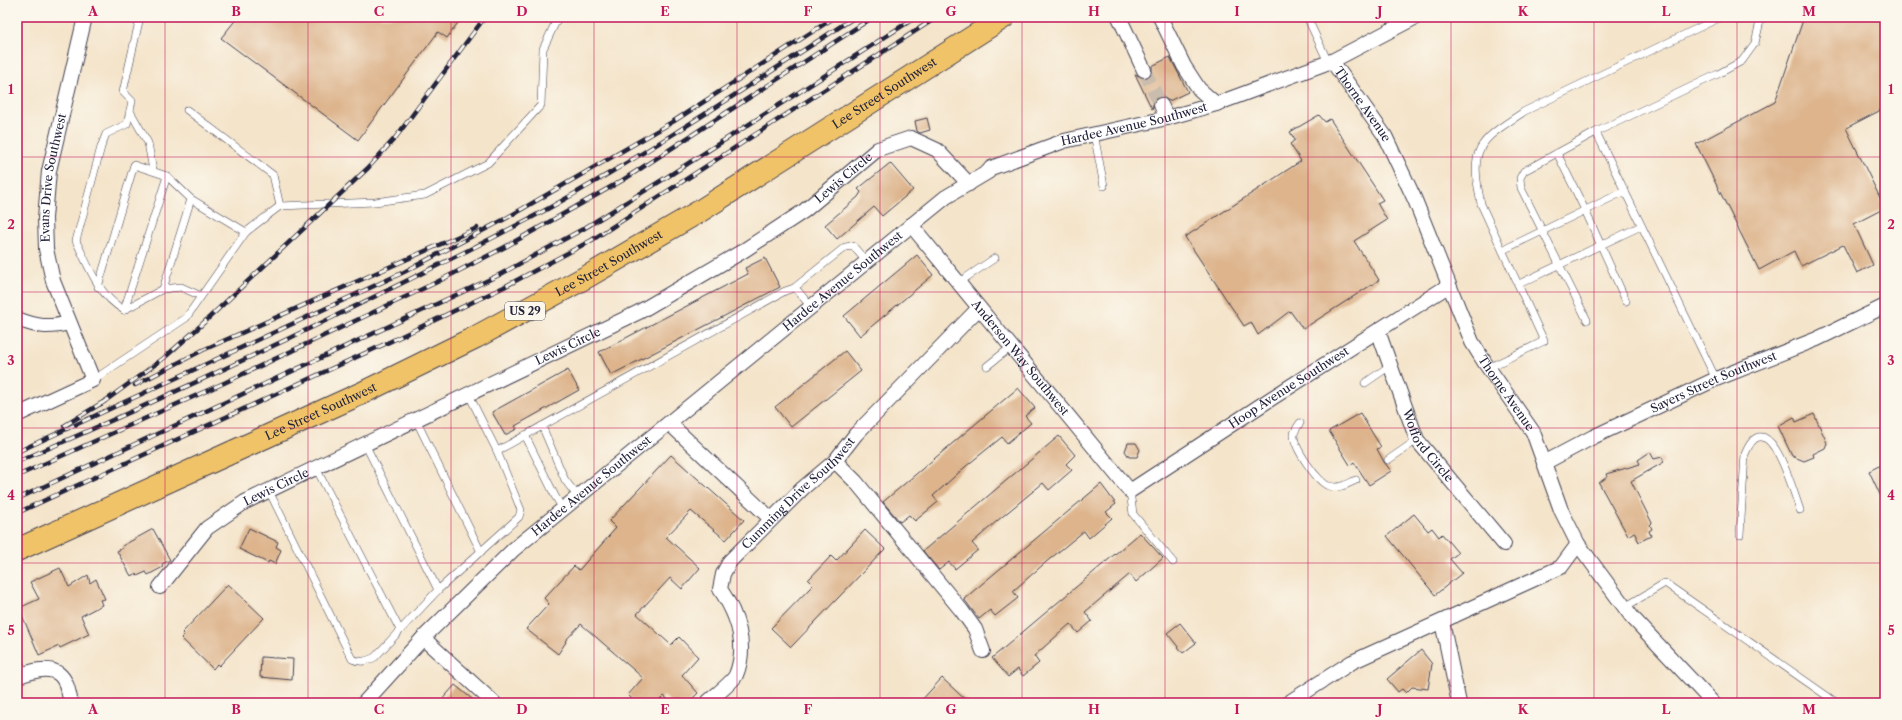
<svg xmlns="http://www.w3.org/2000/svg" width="1902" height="720" viewBox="0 0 1902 720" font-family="'Libre Caslon Text',serif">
	<rect width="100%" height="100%" fill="#fbf7ec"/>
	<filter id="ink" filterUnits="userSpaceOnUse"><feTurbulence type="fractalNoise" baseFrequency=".025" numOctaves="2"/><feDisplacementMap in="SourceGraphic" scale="8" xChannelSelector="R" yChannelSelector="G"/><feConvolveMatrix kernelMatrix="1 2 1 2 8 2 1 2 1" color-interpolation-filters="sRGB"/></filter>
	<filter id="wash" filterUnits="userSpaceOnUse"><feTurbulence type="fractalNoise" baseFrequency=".012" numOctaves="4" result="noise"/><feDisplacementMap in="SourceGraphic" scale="16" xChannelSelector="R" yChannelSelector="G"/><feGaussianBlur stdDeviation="0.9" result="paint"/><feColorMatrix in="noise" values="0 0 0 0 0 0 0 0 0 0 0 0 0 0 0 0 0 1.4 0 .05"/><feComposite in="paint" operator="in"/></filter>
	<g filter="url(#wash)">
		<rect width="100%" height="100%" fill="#f4e4ca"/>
		<g id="blocks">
			<g fill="#ddb48c">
				<path d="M238 17H462L447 38 438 32 358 140 221 38Z"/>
				<path d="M1804 17H1885V108L1846 128 1885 208 1854 224 1873 265 1857 273 1843 245 1801 266 1794 251 1759 270 1696 144 1775 102Z"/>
				<path d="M1170 57 1188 92 1169 101 1162 97H1157L1154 100 1152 109 1135 74 1143 78 1148 77 1152 71V66Z"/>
				<path d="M1319 115 1325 122 1330 119 1383 200 1377 203 1387 220 1354 241 1379 280 1303 329 1290 311 1258 335 1251 322 1244 326 1185 237 1301 161 1290 144 1295 140 1290 132Z"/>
				<path d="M927 118 930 130 920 133 917 131 915 121Z"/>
				<path d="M890 163 913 190 882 216 874 207 837 239 825 225 858 197 861 192 858 189Z"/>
				<path d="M917 255 933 275 860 336 844 316Z"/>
				<path d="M765 258 780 287 611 375 599 352 748 274 745 268Z"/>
				<path d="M845 351 861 371 791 427 775 407Z"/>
				<path d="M568 370 579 390 515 426 517 429 505 435 492 412Z"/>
				<path d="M1018 388 1035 408 1025 416 1031 423 1007 443 1002 437 965 467 933 496 938 502 915 521 909 515 900 522 883 502Z"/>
				<path d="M1360 413 1381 447 1377 449 1384 462 1391 471 1369 485 1354 462 1350 465 1329 431Z"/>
				<path d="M1814 414 1827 443 1825 448 1813 454 1814 457 1804 461 1792 456 1778 426 1794 417 1796 422Z"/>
				<path d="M1059 436 1075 455 1066 464 1072 470 1049 490 1043 483 997 521 972 543 978 550 955 569 949 562 939 570 923 551Z"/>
				<path d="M1128 443H1136L1140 450 1137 457H1129L1125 451Z"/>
				<path d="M1650 452 1654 459 1662 457 1664 462 1631 481 1652 523 1650 525 1652 529 1649 531 1651 536 1639 542 1634 532 1628 536 1599 483 1607 477 1606 474 1640 464 1638 460Z"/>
				<path d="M671 455 744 520 726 540 691 511 666 537 700 568 682 589 670 578 637 614 671 645 679 637 698 657 682 675 698 693 688 703H672L664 696 657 703H636L628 695 643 678 581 624 565 641 566 642 558 654 526 629 549 604 544 598 574 566 579 570 616 528 609 521Z"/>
				<path d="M1885 463V505L1869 471Z"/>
				<path d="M1101 484 1116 504 1106 512 1112 518 1089 538 1084 531 1045 563 1013 591 1018 598 995 616 990 610 979 619 964 599Z"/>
				<path d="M1414 514 1428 531 1432 528 1439 537 1442 534 1458 553 1450 559 1462 573 1435 595 1387 536Z"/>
				<path d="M249 528 278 542 276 547 281 550 275 564 269 561 268 563 239 549Z"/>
				<path d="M153 529 170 560 162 564 163 567 148 575 146 572 137 576 136 574 131 576 117 551 123 548 122 546Z"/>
				<path d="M865 530 885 549 791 647 771 628 813 585 808 580 831 556 836 561Z"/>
				<path d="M1140 533 1163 558 1136 582 1130 574 1085 612 1092 621 1078 633 1070 624 1034 656 1039 663 1023 676 1018 669 1008 677 992 658Z"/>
				<path d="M60 568 69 587 88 575 90 583 96 579 105 599 100 600 102 605 81 616 89 634 60 648 59 646 39 655 19 608 39 599 30 582Z"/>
				<path d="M228 584 264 618 219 666 217 664 213 669 181 638 184 635 182 633Z"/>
				<path d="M1180 623 1196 643 1183 653 1167 633Z"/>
				<path d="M1421 650 1432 664 1428 689 1412 687 1406 693 1402 689 1398 692 1387 679Z"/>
				<path d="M261 657 293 659 292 680 260 677Z"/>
				<path d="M942 678 969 703H919Z"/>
				<path d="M455 685 477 703H439Z"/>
			</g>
		</g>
	</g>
	<g filter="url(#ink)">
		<use href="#blocks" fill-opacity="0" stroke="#423f50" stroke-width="1"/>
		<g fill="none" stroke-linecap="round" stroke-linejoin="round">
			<path stroke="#cabdad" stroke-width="14" stroke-dasharray="14 7" stroke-linecap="butt" d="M1144 70 1161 105"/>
			<g stroke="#423f50" stroke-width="8">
				<g id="lane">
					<path d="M1307 17 1328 62"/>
					<path d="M187 110 273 175 280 206"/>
					<path d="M130 111 148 143 153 170"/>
					<path d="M1094 134 1104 186"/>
					<path d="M1557 153 1585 210 1626 301"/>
					<path d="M1503 250 1625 191"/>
					<path d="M958 283 995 258"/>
					<path d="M1519 284 1641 226"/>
					<path d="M98 287 134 165 167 176 191 199 246 232"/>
					<path d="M794 288 845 247 853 246 866 261"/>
					<path d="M163 289 191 199"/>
					<path d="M124 310C98 295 89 267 76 241L101 147 106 134 127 124 132 101 123 92 140 17"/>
					<path d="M124 310 167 176"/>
					<path d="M124 310 163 289 181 287 201 296"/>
					<path d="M1587 320 1521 188 1520 178 1524 171 1596 132"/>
					<path d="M987 366 1011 347"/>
					<path d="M1488 368 1544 341 1481 204C1469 146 1478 142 1525 111L1721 17"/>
					<path d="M1716 379 1596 132 1718 74 1742 61 1755 43 1761 17"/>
					<path d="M93 380 186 318 246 232 280 206 375 202 425 195 488 163 541 105 543 49 558 17"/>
					<path d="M1365 383 1391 365"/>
					<path d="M469 395 497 451"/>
					<path d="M416 420 481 552"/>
					<path d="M1300 423C1298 426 1295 430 1294 434 1293 447 1318 483 1329 486 1340 489 1347 484 1356 480"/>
					<path d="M542 426 565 480 578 497"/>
					<path d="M525 435 555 496 563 509"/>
					<path d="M365 444 438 590"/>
					<path d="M1388 460 1417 440"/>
					<path d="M316 468 400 630"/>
					<path d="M269 491 352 659C361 663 367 661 375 657L438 590 519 517 521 510 497 451 785 291 794 288 798 291 811 307"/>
					<path d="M1130 491 1133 514 1173 562"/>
					<path d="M1740 535 1745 454C1768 398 1794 494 1800 510"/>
					<path d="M1625 607 1665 583 1837 703"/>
					<path d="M17 657 25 674"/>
				</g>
			</g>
			<g stroke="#423f50" stroke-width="16">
				<g id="street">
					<path d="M1119 17 1144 70"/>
					<path d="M1160 17 1184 66 1199 89 1216 104"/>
					<path id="s1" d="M1332 61 1385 136 1415 200 1472 342 1485 363 1533 432 1561 510 1578 544 1632 617 1713 703"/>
					<path d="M1161 105 1167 118"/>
					<path id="s2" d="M911 225 1130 491 1272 398 1448 286"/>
					<path d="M17 319C38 327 48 328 69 323"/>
					<path id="s3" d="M1378 331 1417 440 1504 544"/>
					<path id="s4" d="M17 415 93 380 53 281 46 249 45 218 49 171 85 17"/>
					<path d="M669 423 771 519"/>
					<path d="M835 461 856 482 962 611 975 629 983 651"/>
					<path id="s5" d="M1544 463 1593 437 1716 379 1817 339 1885 306"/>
					<path id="s6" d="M160 587 207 528 245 502 639 312 743 251 804 211 878 149 911 138 937 150 969 184"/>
					<path d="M1442 622 1459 703"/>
					<path d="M423 638 494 703"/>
					<path d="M17 677C29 672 48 665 59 674 67 680 69 694 71 703"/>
					<path id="s7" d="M364 703 423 638 514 549 946 197 988 172 991 168 1064 141 1167 118 1216 104 1332 61 1416 17"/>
					<path id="s8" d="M707 703C714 696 732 683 736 675 748 645 737 614 720 589L723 574 730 561 803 488 835 461 856 434 979 308"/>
					<path d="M1288 703 1352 662 1561 567 1578 544"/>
				</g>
			</g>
			<g stroke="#423f50" stroke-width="24">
				<g id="primary">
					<path id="s9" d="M17 550 360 394 476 337 590 275 700 211 1004 17"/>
				</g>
			</g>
			<use href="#lane" stroke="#fff" stroke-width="7"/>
			<use href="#street" stroke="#fff" stroke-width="14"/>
			<use href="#primary" stroke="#f1c369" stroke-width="22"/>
			<g stroke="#22223b" stroke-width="4.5">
				<g id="rail">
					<path d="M135 385 203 350 477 228"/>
					<path d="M101 404 164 358 197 329 368 168 396 137 485 17"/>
					<path d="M64 426 105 401"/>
					<path d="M17 452 404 272 503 220 674 121 835 17"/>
					<path d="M17 462C144 407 270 349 394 287 447 261 500 235 551 207 655 149 754 82 855 17"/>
					<path d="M17 476 224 383 437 282 505 247 623 180 873 17"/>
					<path d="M17 499 499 275 583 229 667 177 916 17"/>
					<path d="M17 513 385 344 504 287 592 240 937 17"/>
				</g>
			</g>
			<use href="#rail" stroke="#fbf7ec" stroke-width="3" stroke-dasharray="9" stroke-linecap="butt"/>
		</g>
	</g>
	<path fill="none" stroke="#c2185b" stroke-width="1" stroke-opacity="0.55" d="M165 17V703M308 17V703M451 17V703M594 17V703M737 17V703M880 17V703M1022 17V703M1165 17V703M1308 17V703M1451 17V703M1594 17V703M1737 17V703M17 157H1885M17 292H1885M17 428H1885M17 563H1885"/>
	<g text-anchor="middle" stroke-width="4" stroke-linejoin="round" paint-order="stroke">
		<rect fill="#fbf7ec" stroke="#636270" stroke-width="1" x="505" y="302" width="40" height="18" rx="3"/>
		<g font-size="11" font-weight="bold" fill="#22223b">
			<text x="525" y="315">US 29</text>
		</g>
		<g font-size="12" fill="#22223b" stroke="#fbf7ec">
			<text dy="4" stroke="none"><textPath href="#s9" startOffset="982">Lee Street Southwest</textPath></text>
			<text dy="4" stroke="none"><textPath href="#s1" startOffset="53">Thorne Avenue</textPath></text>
			<text dy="4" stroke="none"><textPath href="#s7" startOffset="976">Hardee Avenue Southwest</textPath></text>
			<text dy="4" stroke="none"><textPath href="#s4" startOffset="295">Evans Drive Southwest</textPath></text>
			<text dy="4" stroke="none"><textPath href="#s6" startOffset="804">Lewis Circle</textPath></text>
			<text dy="4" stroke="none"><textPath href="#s9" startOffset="658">Lee Street Southwest</textPath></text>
			<text dy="4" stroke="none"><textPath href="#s7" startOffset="639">Hardee Avenue Southwest</textPath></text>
			<text dy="4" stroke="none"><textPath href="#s6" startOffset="480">Lewis Circle</textPath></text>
			<text dy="4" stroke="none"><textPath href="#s2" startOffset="172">Anderson Way Southwest</textPath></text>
			<text dy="4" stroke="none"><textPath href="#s5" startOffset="188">Sayers Street Southwest</textPath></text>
			<text dy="4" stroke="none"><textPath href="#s2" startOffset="534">Hoop Avenue Southwest</textPath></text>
			<text dy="4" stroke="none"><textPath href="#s1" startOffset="377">Thorne Avenue</textPath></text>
			<text dy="4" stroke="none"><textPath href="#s9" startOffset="334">Lee Street Southwest</textPath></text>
			<text dy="4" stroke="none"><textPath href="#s3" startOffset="126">Wofford Circle</textPath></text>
			<text dy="4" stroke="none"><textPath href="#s7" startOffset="315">Hardee Avenue Southwest</textPath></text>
			<text dy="4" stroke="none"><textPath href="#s6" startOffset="156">Lewis Circle</textPath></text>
			<text dy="4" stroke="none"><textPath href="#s8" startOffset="258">Cumming Drive Southwest</textPath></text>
		</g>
	</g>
	<rect width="1902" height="720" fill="none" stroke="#fbf7ec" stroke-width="44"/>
	<rect x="22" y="22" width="1858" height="676" fill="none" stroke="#c2185b" stroke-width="1.5"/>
	<g font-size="13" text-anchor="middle" font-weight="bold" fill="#c2185b">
		<text x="93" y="16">A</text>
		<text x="236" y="16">B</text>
		<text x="379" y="16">C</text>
		<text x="522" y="16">D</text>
		<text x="665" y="16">E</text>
		<text x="808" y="16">F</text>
		<text x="951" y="16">G</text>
		<text x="1094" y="16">H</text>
		<text x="1237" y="16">I</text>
		<text x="1380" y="16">J</text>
		<text x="1523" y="16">K</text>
		<text x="1666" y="16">L</text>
		<text x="1809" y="16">M</text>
		<text x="11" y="94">1</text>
		<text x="1891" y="94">1</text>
		<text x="11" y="229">2</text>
		<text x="1891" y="229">2</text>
		<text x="11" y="365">3</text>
		<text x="1891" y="365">3</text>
		<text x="11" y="500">4</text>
		<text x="1891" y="500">4</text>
		<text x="11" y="635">5</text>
		<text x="1891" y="635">5</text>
		<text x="93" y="714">A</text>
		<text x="236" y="714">B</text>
		<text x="379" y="714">C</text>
		<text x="522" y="714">D</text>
		<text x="665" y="714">E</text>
		<text x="808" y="714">F</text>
		<text x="951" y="714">G</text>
		<text x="1094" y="714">H</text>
		<text x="1237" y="714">I</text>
		<text x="1380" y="714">J</text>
		<text x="1523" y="714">K</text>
		<text x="1666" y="714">L</text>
		<text x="1809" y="714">M</text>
	</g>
</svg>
